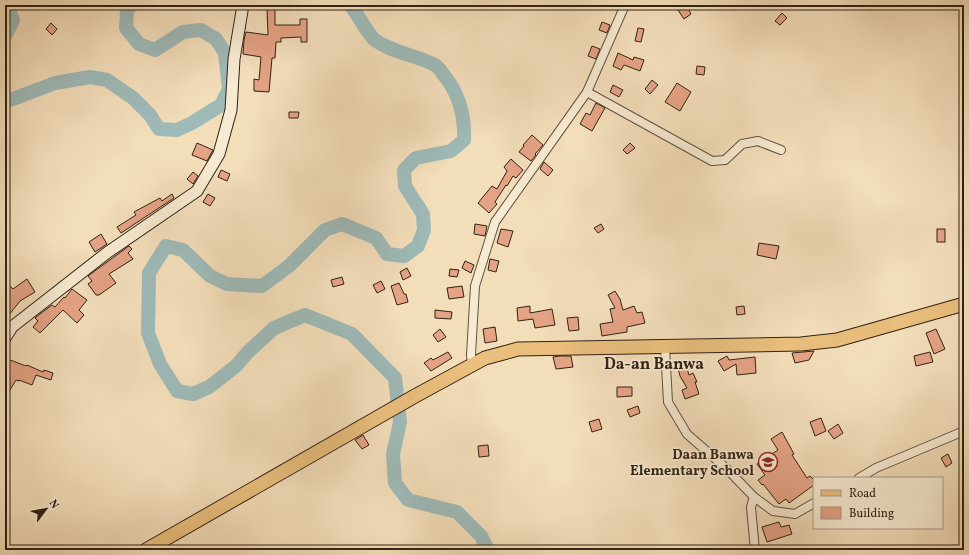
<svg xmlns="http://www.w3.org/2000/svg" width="969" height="555" viewBox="0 0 969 555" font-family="Vollkorn,serif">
	<rect width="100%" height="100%" fill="#f3deba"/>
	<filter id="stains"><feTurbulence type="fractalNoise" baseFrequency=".005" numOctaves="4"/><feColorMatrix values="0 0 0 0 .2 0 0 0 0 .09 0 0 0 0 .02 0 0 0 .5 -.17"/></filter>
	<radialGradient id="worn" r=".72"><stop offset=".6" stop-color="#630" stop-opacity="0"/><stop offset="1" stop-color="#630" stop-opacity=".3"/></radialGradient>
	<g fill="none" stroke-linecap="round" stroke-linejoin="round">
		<g stroke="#9ebab8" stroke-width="14">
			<path d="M350 5C358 14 368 35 375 40 393 53 416 55 435 65 438 67 441 71 443 74 459 93 465 116 464 140L451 151 416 158 404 170 405 186 423 214 424 230 418 246 404 256 387 254 376 238 342 224 325 230 289 266 262 286 227 284 210 276 183 250 166 246 149 273 148 333 160 364 177 391 193 394 209 387 236 366 248 352 274 328 305 315 352 334 395 378 400 422 393 454 395 483 408 500 457 512 481 536 488 550"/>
			<path d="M5 36 13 20 7 5"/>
			<path d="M5 102 55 83 90 77 107 80 133 98 150 115 159 129 177 130 192 123 221 105 229 89 225 53 216 39 201 30 183 32 155 50 139 44 126 28 127 9 132 5"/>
		</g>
	</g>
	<g fill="#e5a385" stroke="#312214">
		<path d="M686 5 691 14 684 19 678 10Z"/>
		<path d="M267 9H275V25H300V19H307V42H301V37L281 38V42H276L275 58H272L269 92 254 91V79L259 80 261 57 243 54 244 40 246 32 268 35Z"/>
		<path d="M782 13 787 18 780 25 775 21Z"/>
		<path d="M602 22 610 25 607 33 599 30Z"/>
		<path d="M51 23 57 29 52 35 46 29Z"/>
		<path d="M638 28 644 29 641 42 635 41Z"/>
		<path d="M592 46 600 49 596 59 588 56Z"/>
		<path d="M618 53 633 60 634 57 644 60 640 71 624 65 621 70 613 66Z"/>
		<path d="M697 66 705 67 704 75 696 74Z"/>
		<path d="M652 80 658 85 650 94 645 89Z"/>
		<path d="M677 83 691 92 680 111 665 102Z"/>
		<path d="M613 85 623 90 619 97 610 92Z"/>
		<path d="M596 103 605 108 592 131 580 124 586 113 590 115Z"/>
		<path d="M289 112H299L298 118H289Z"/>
		<path d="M532 135 543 145 535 154 536 155 531 161 519 152 524 146 523 145Z"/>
		<path d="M197 143 213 150 207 161 192 155Z"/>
		<path d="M630 143 635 148 627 154 623 150Z"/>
		<path d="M511 159 523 170 516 178 513 176 507 186 506 185 495 202 497 204 489 213 478 203 492 186 497 189 507 171 504 167Z"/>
		<path d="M544 162 553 170 548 176 540 169Z"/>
		<path d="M221 170 230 174 227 181 218 177Z"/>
		<path d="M193 172 198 176 193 184 187 179Z"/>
		<path d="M172 194 174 198 121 233 117 227 136 215 134 212 160 198 162 201Z"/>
		<path d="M208 194 215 198 210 206 203 202Z"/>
		<path d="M475 224 487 226 485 236 474 234Z"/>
		<path d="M601 224 604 229 598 233 594 228Z"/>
		<path d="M501 229 513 231 508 247 497 243Z"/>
		<rect x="937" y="229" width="8" height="13"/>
		<path d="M101 234 107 244 95 252 89 242Z"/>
		<path d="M759 243 779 246 776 259 757 255Z"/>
		<path d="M129 246 132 249 128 253 133 259 109 274 116 283 99 295H96L88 284 92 281 88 276Z"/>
		<path d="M490 259 499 261 496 272 488 270Z"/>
		<path d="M465 261 474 265 471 273 462 268Z"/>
		<path d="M407 268 411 276 403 280 400 272Z"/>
		<path d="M450 269 459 270 457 277 449 276Z"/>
		<path d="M342 277 344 284 333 287 331 280Z"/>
		<path d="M27 279 35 292 20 301 5 320V281L13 289Z"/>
		<path d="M381 281 385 289 377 293 373 285Z"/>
		<path d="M399 283 404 294H406L408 302 397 305 391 286Z"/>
		<path d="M462 286 464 297 449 299 447 288Z"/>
		<path d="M72 289 87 300 79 310 84 315 77 323 63 310 40 333 33 327 38 321 35 318 36 317 52 305 55 307 64 297 65 298Z"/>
		<path d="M615 291 620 299 623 310 634 306 637 313 642 312 645 323 627 327V332L602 336 600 324 613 322 610 309 615 308 608 295Z"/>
		<path d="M530 306V313L552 309 555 325 535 328 533 319 518 321 517 308Z"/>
		<path d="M744 306 745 314 737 315 736 307Z"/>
		<path d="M435 310 452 312 451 319 435 318Z"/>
		<path d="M578 317 579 330 569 331 567 318Z"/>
		<path d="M495 327 497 341 485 343 483 329Z"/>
		<path d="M440 329 446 337 438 342 433 335Z"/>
		<path d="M936 329 945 349 934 354 926 333Z"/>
		<path d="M814 351 809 360 795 363 792 353Z"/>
		<path d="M448 352 452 358 431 371 424 363 431 358 433 360Z"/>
		<path d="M930 352 933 362 916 366 914 356Z"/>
		<path d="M560 356H571L573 367 556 369 553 357Z"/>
		<path d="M727 356 729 360 755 357 756 373 737 375 736 364 724 371 718 361Z"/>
		<path d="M5 358 26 366 27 365 43 372 44 370 53 373 51 380 36 375 32 385 19 380V381L16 380 5 398Z"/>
		<path d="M685 362 689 375 693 373 697 382H695L699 394 685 399 682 390 687 388 680 376 677 364Z"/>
		<path d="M617 387H632V396L617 397Z"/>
		<path d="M638 406 640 413 630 417 627 410Z"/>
		<path d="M821 418 826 431 815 436 810 422Z"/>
		<path d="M599 419 602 429 592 432 589 422Z"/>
		<path d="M838 424 843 433 834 439 828 431Z"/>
		<path d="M782 432 794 454 792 455 807 478 810 476 814 480V485L789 503 786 499 779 504 763 484 762 485 758 480 765 475 757 464 778 450 771 439Z"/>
		<path d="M363 435 369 445 362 449 355 440Z"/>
		<path d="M488 445 489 456 479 457 478 446Z"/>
		<path d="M948 454 952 463 946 467 941 458Z"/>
		<path d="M779 522 781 527 789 525 792 534 767 542 762 527Z"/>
	</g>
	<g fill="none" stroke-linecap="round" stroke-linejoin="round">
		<g stroke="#62513e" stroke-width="10">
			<g id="street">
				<path d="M587 92 712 161 725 160 742 144 758 141 781 150"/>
				<path d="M665 347 668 402 687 434 726 468 754 497 773 511 795 514 814 503"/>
				<path d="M472 365 471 355 475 286 495 222 587 92 625 5"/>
				<path d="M859 478 876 468 964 431"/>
				<path d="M754 497 751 507 755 550"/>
			</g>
		</g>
		<g stroke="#312214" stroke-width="13">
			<path id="secondary" d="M5 338 12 327 108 252 197 191 219 154 231 110 234 59 243 5"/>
		</g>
		<g stroke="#312214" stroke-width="15">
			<path id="primary" d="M146 550 415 396 472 365 485 358 518 349 801 344 837 340 964 304"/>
		</g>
		<use href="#street" stroke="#f7ead2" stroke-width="8"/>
		<use href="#secondary" stroke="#f7ead2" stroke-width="11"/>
		<use href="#primary" stroke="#eabf7d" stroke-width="13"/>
	</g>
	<defs>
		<g id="school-ring" transform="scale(1)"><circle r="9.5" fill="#f7ead2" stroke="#8f2418" stroke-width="1.5"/><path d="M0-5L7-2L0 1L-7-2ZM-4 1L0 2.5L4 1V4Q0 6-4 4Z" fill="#8f2418"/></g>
	</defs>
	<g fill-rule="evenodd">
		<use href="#school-ring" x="768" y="462"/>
	</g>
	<g text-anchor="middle" stroke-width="3.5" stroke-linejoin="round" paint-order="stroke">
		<g font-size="14" font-weight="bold" fill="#312214" stroke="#f7ead2" text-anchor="end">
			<text x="754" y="459">Daan Banwa<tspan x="754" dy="16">Elementary School</tspan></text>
		</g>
		<g font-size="16" font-weight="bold" fill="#312214" stroke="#f7ead2">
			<text x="654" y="369">Da-an Banwa</text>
		</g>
	</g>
	<rect width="969" height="555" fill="none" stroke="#f3deba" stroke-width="20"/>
	<rect x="6" y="6" width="957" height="543" fill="none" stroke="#312214" stroke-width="2"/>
	<rect x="10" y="10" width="949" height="535" fill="none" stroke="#312214"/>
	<rect x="813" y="477" width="130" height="52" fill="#f7ead2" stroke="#a89a86"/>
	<rect x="821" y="490" width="20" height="6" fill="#eabf7d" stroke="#a89a86"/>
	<text x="849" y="497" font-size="12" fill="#312214">Road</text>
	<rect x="821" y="507" width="20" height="12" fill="#e5a385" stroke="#a89a86"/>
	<text x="849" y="517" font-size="12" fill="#312214">Building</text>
	<g transform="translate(46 509) rotate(58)" stroke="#f7ead2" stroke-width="3" paint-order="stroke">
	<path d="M0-3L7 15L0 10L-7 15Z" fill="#312214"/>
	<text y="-6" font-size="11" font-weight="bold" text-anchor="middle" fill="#312214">N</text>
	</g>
	<rect width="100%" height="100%" filter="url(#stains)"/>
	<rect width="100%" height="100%" fill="url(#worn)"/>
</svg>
